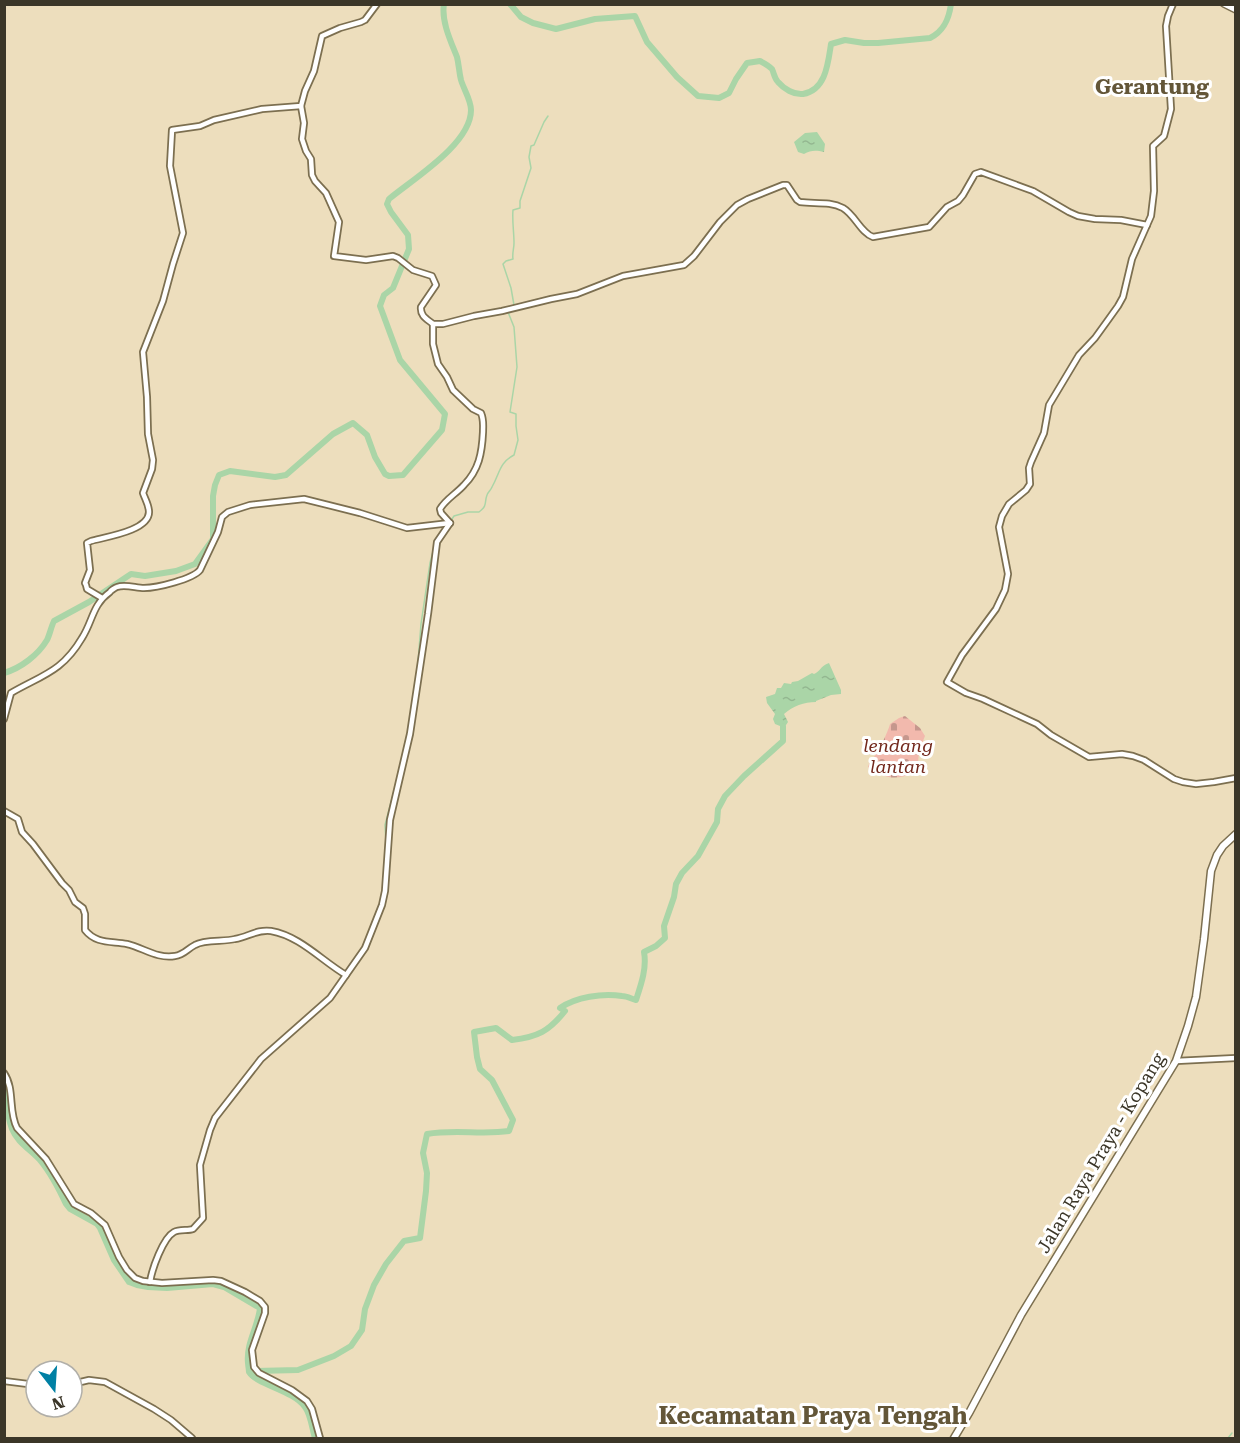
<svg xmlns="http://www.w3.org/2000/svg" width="1240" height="1443" viewBox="0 0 1240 1443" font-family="'Roboto Serif',serif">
	<defs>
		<pattern id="cemetery-stones" width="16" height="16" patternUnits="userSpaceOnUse" patternTransform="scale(1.5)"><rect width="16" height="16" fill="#f2b9ad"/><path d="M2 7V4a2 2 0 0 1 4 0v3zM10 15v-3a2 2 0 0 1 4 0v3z" fill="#c5978d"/></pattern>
		<pattern id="water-ripples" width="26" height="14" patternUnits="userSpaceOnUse" patternTransform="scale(1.5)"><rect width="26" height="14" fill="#aad5a7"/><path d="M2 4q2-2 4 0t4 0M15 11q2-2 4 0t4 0" fill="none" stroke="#93b790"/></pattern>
	</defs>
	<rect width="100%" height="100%" fill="#eddebd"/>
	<path fill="url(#cemetery-stones)" d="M905 716 920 728 925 736 919 751 918 763 915 772C896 781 886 779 868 767 870 760 873 759 876 754 880 749 889 729 890 724L899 718Z"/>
	<g fill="url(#water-ripples)">
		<path d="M817 132 825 144 824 152C816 150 811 150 804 154L798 152 794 142 805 133Z"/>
		<path d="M829 663 841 690V694L831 695 816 701V702C804 702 793 706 784 714L788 722 786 725 780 726 775 724 773 719 775 714 767 703 766 697 775 694 777 688H781L784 683 791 684 792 682 798 681 812 673 814 674C820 672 820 666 829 663Z"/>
	</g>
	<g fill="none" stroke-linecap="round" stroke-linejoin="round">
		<g stroke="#aad5a7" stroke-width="1.5">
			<path d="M514 305 511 288 503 264 506 261 513 259C512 253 514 249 514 243 514 232 512 221 513 210L520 208V201L531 168 529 157 531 146 534 145 544 122 548 116"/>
			<path d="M450 522 454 516 468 512H479C488 505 484 503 487 495 488 492 491 490 492 487 500 473 499 463 514 455L518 440 516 426V414L510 412 517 367 514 327 508 312"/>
			<path d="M417 675 421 624 430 563 436 540"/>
			<path d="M410 719 412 703"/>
			<path d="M386 842 385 825 400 768"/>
			<path d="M339 990 345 981V979"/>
			<path d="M198 1171 199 1181"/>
			<path d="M200 1207V1217"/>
			<path d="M1228 1438 1232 1433"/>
		</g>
		<g stroke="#aad5a7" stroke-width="6">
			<path d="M510 4 521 17 533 23 556 29 595 19 635 16 647 42 677 77 698 96 719 98 729 93 736 79 747 63 760 61C764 63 769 66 772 69 774 73 774 78 778 82 784 89 794 95 803 94 826 90 828 63 831 44L845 40 864 43H878L930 38C944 31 949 19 951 4"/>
			<path d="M4 673C21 668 38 655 47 640 50 634 51 627 54 621L89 602 131 574 145 576 176 571 195 564 213 539V496L215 485 219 475 230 471 275 477 286 475 333 434 353 423 367 435 375 457 385 474 389 476 403 475 442 430 445 414 400 360 380 306 384 295 393 288 409 249 408 235 391 212 387 204 389 199C413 179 471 144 471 110 471 100 464 90 461 80 459 72 459 65 457 57 451 42 441 21 444 4"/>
			<path d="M4 1083C7 1098 6 1114 12 1129 17 1142 31 1150 40 1160 51 1173 59 1189 66 1204L70 1209 97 1224 100 1228 114 1260 129 1282 137 1285 148 1287 167 1288 213 1284 224 1287 260 1308C258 1327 246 1343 248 1363 248 1364 249 1371 249 1372 257 1385 293 1390 305 1407 311 1415 312 1429 315 1438"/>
			<path d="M253 1376 256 1371 298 1370 334 1356 351 1346 362 1330 365 1309 374 1285 386 1264 404 1241 420 1238 426 1191 427 1173 423 1153 427 1134C454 1129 482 1135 509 1131L513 1120 492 1080 480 1069 477 1057 474 1032 496 1028 512 1040C538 1037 549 1031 565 1011L560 1008C576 997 602 993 622 996 627 996 632 999 636 1000 641 985 647 968 644 952L656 946 665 938 664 926 674 897 676 884 682 873 698 856 717 822 718 809 725 796 744 776 783 741V726"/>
		</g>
		<g stroke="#7c6f50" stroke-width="8">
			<g id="tertiary">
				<path d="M1173 4 1168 16 1166 26 1171 109 1164 136 1153 146 1154 191 1151 216 1132 259 1123 297 1118 306 1108 320 1095 338 1079 355 1049 405 1044 433 1031 462 1029 468 1030 484 1026 490 1009 504 1002 516 999 527 1008 574 1005 590 996 609 962 655 947 682 966 693 983 699 1037 724 1051 735 1089 757 1122 754 1133 756 1144 760 1174 779 1183 782 1196 784 1214 782 1236 778"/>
				<path d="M301 106 304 123 302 139 306 151 311 159 312 175 315 181 326 193 339 222 334 256 366 260 393 256 398 258 413 270 432 276 436 285 421 307C420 316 427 319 433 324"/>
				<path d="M450 523 441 513 440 509C446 499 456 494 464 485 479 470 482 453 483 432 483 425 484 420 481 413L473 409 453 390 447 377 438 364 433 344V324H443L474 316 502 311 551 299 577 294 623 276 684 265 694 256 720 222 737 205 748 199 783 185H787L797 200 800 202C814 204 830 201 843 208 855 215 861 233 873 237L929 227 947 207 958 201 963 195 975 174 981 172 1033 191 1069 212 1078 216 1095 219 1121 220 1147 225"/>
				<path d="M102 598 87 589 86 585 85 583 90 570 87 543 91 541C105 537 149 531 149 512 149 505 145 499 143 493L152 469 153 460 148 434 147 397 143 352 163 301 173 264 183 233 170 166 172 130 200 126 214 120 262 109 301 106 305 91 314 71 322 36 340 28 361 22 365 20 377 4"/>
				<path d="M4 719 11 693C42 675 62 672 82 638 93 621 92 605 110 592 110 591 116 587 117 587 125 584 136 588 144 588 157 588 193 579 200 570L218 532 222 517 228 512 250 505 304 499 360 513 407 528 450 523"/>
				<path d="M4 811 18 819 22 832 33 844 62 883 69 890 75 902 83 908 85 914V930C96 944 111 941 127 944 144 948 157 959 175 956 184 955 187 949 195 945 205 939 224 942 235 939 248 937 257 929 271 931 300 936 322 961 346 975"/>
				<path d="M4 1073C15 1089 8 1111 17 1128L46 1159 74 1204 91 1213 105 1225 119 1257 127 1270 135 1278 143 1281 162 1283 213 1280 221 1281 245 1292 260 1301 265 1307V1313L252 1350 254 1367 259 1373 292 1390 307 1401 312 1409 320 1438"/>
				<path d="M150 1282C152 1269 163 1238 174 1232 180 1229 188 1231 193 1229L203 1218 200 1165 210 1130 215 1118 261 1059 330 998 365 948 382 905 385 891 390 820 410 734 428 614 437 542 450 523"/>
				<path d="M4 1381 36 1385"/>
				<path d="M72 1384 89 1380 105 1382 154 1409 171 1420 192 1438"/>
			</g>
		</g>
		<g stroke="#7c6f50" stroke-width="8">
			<path id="secondary" d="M1176 1061 1236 1058"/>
		</g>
		<g stroke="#7c6f50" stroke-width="8">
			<path id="primary" d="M1224 4 1236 10"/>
		</g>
		<g stroke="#7c6f50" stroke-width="9">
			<path id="trunk" d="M954 1438 969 1413 1021 1315 1176 1061 1188 1026 1196 997 1204 939 1211 871 1217 855 1223 846 1236 834"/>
		</g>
		<use href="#tertiary" stroke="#fff" stroke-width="4.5"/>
		<use href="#secondary" stroke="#fff" stroke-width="4.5"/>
		<use href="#primary" stroke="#fff" stroke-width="5"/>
		<use href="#trunk" stroke="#fff" stroke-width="6"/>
	</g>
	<g text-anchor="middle" stroke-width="6" stroke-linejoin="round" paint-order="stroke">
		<g font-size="18" font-style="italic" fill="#72271b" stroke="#fff">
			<text x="898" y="752">lendang<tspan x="898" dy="21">lantan</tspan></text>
		</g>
		<g font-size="18" fill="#3b3628" stroke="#fff">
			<text transform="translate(1101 1153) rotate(-59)" y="6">Jalan Raya Praya - Kopang</text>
		</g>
		<g font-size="21" font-weight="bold" fill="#635638" stroke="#fff">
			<text x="1152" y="94">Gerantung</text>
		</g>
		<g font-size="24" font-weight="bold" fill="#635638" stroke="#fff">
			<text x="813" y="1424">Kecamatan Praya Tengah</text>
		</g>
	</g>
	<rect width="1240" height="1443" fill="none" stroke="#3b3628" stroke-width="12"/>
	<g transform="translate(54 1389) rotate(163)"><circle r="28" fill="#ffffff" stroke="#b1afa9" stroke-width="1.5"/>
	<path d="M0-4.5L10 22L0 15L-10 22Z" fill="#0080a4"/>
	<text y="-9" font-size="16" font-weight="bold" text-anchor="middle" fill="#3b3628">N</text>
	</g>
</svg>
